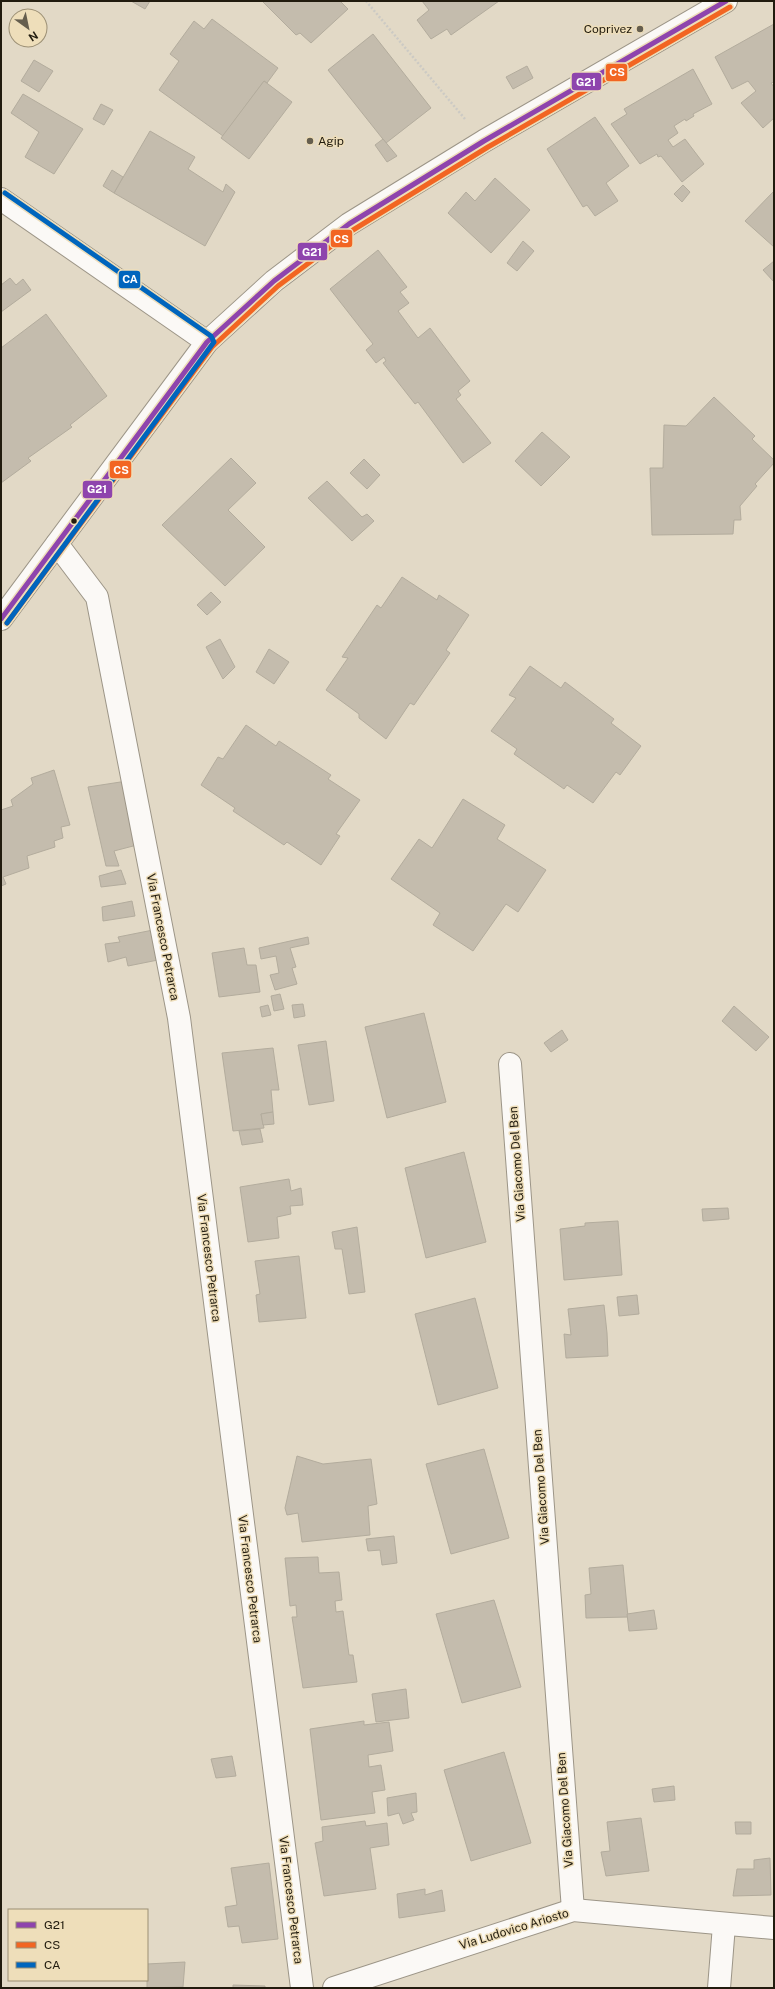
<svg xmlns="http://www.w3.org/2000/svg" width="775" height="1989" viewBox="0 0 775 1989" font-family="'Public Sans',sans-serif">
	<rect width="100%" height="100%" fill="#e2d9c6"/>
	<g fill="#c4bcad" stroke="#b3ac9d">
		<path d="M131 1H150L145 9Z"/>
		<path d="M262 1H340L348 9 311 43 300 33 296 35Z"/>
		<path d="M422 1H499L451 35 447 29 431 39 417 20 429 10Z"/>
		<path d="M212 19 278 68 267 83 264 81 223 136 159 90 179 61 170 54 194 21 204 29Z"/>
		<path d="M774 24V82L771 83 774 87V118L763 128 741 103 756 91 748 81 732 89 715 57Z"/>
		<path d="M373 34 431 108 386 143 328 70Z"/>
		<path d="M34 60 53 71 39 92 21 81Z"/>
		<path d="M527 66 533 78 513 89 506 77Z"/>
		<path d="M693 69 712 104 693 114 694 116 686 121 685 119 674 126 678 133 668 140 673 147 685 139 704 164 682 182 661 156 658 157 657 154 640 164 611 124 627 114 624 109Z"/>
		<path d="M264 81 292 102 249 159 221 138Z"/>
		<path d="M23 94 83 129 54 174 25 157 39 132 11 113Z"/>
		<path d="M101 104 113 110 104 125 93 119Z"/>
		<path d="M595 117 629 166 606 183 618 201 595 216 587 205 583 207 547 149Z"/>
		<path d="M150 131 195 157 188 169 223 192 226 184 235 192 205 246 114 193Z"/>
		<path d="M383 139 397 156 387 162 375 145Z"/>
		<path d="M112 170 123 177 114 193 103 186Z"/>
		<path d="M495 178 530 210 491 253 448 213 466 192 475 201Z"/>
		<path d="M683 185 690 192 682 202 674 194Z"/>
		<path d="M774 191V247L745 221Z"/>
		<path d="M523 241 534 251 517 271 507 263Z"/>
		<path d="M378 250 407 287 400 292 409 303 398 311 418 338 430 328 470 381 458 391 461 395 456 399 491 443 463 463 418 402 415 404 383 363 386 361 384 357 376 363 366 350 373 344 330 289Z"/>
		<path d="M774 261V282L763 270Z"/>
		<path d="M10 278 16 285 23 279 31 290 1 312V285Z"/>
		<path d="M46 314 107 396 70 425 72 427 28 458 31 461 1 483V348Z"/>
		<path d="M714 397 755 436 752 439 774 460V463L755 484 757 486 740 506 741 520H734L733 534 652 535 650 468H663L664 425 686 426Z"/>
		<path d="M542 432 570 457 541 486 515 461Z"/>
		<path d="M231 458 256 483 228 510 265 547 225 586 162 525Z"/>
		<path d="M364 459 380 475 367 489 350 473Z"/>
		<path d="M327 481 362 517 367 514 374 521 352 541 308 498Z"/>
		<path d="M402 577 437 600 439 595 469 615 446 650 450 653 414 705 410 703 386 739 359 718V714L326 690 348 658 342 657 377 605 381 608Z"/>
		<path d="M211 592 221 602 207 615 197 605Z"/>
		<path d="M220 639 235 667 223 679 206 647Z"/>
		<path d="M269 649 289 662 274 684 256 672Z"/>
		<path d="M530 666 561 688 565 682 614 719 611 723 641 746 620 775 616 772 593 803 567 785 564 789 514 754 517 749 491 731 516 698 509 695Z"/>
		<path d="M246 725 276 746 279 741 331 775 328 779 360 800 336 834 340 836 321 865 287 842 284 845 233 811 235 808 201 785 218 757 223 759Z"/>
		<path d="M54 770 70 825 61 827 63 838 54 841 55 847 27 856 29 868 3 877 6 884 1 886V810L13 806 11 800 33 784 31 778Z"/>
		<path d="M127 781 137 845 114 851 119 866H106L88 787Z"/>
		<path d="M463 799 505 825 497 839 546 870 518 912 506 904 473 951 433 925 440 913 391 879 419 839 432 848Z"/>
		<path d="M121 870 126 884 101 887 99 876Z"/>
		<path d="M132 901 135 916 103 921 102 907Z"/>
		<path d="M153 930 158 960 128 966 126 957 108 962 105 944 120 942 118 937Z"/>
		<path d="M308 937 309 944 290 948 296 967 292 968 297 984 275 990 270 975 279 973 276 956 261 959 259 948Z"/>
		<path d="M244 948 247 965H256L260 992 219 997 212 953Z"/>
		<path d="M280 994 284 1009 274 1011 271 996Z"/>
		<path d="M303 1004 305 1016 294 1018 292 1005Z"/>
		<path d="M268 1005 271 1015 262 1017 260 1007Z"/>
		<path d="M734 1006 769 1037 756 1051 722 1021Z"/>
		<path d="M424 1013 446 1102 387 1118 365 1027Z"/>
		<path d="M562 1030 568 1040 551 1052 544 1043Z"/>
		<path d="M326 1041 334 1101 309 1105 298 1045Z"/>
		<path d="M273 1048 279 1090H271L273 1112 261 1114 264 1128 233 1131 222 1053Z"/>
		<path d="M273 1112 274 1124 263 1125 261 1114Z"/>
		<path d="M260 1129 263 1142 242 1145 239 1131Z"/>
		<path d="M464 1152 486 1242 426 1258 405 1168Z"/>
		<path d="M289 1179 291 1191 301 1188 303 1205 290 1206 291 1214 277 1217 279 1238 248 1242 240 1187Z"/>
		<path d="M728 1208 729 1219 703 1221 702 1209Z"/>
		<path d="M618 1221 622 1275 564 1280 560 1229 585 1226V1223Z"/>
		<path d="M357 1227 365 1292 349 1294 342 1249H335L332 1232Z"/>
		<path d="M299 1256 306 1318 259 1322 256 1295 260 1294 255 1261Z"/>
		<path d="M637 1295 639 1314 619 1316 617 1297Z"/>
		<path d="M475 1298 498 1388 438 1405 415 1314Z"/>
		<path d="M604 1305 607 1333 608 1356 566 1358 564 1334 571 1335 568 1309Z"/>
		<path d="M484 1449 509 1538 451 1554 426 1464Z"/>
		<path d="M297 1456 323 1464 371 1459 377 1504 368 1506 370 1535 302 1542 298 1513 287 1515 285 1508Z"/>
		<path d="M394 1536 397 1563 382 1565 380 1550 368 1551 366 1539Z"/>
		<path d="M318 1557 319 1573 339 1572 342 1600 335 1601 336 1612 343 1611 349 1655H353L357 1682 303 1688 292 1617H297L296 1605 290 1606 285 1558Z"/>
		<path d="M623 1565 628 1617 586 1618 585 1595 591 1594 589 1568Z"/>
		<path d="M494 1600 521 1687 462 1703 436 1614Z"/>
		<path d="M654 1610 657 1629 629 1631 627 1614Z"/>
		<path d="M406 1689 409 1718 376 1722 372 1694Z"/>
		<path d="M364 1721V1725L389 1722 393 1751 368 1755 369 1767 381 1765 385 1790 372 1792 375 1813 321 1820 310 1729Z"/>
		<path d="M504 1752 531 1843 471 1861 444 1770Z"/>
		<path d="M232 1756 236 1776 216 1778 211 1759Z"/>
		<path d="M674 1786 675 1800 654 1802 652 1789Z"/>
		<path d="M416 1793 417 1812 411 1813 414 1820 403 1824 399 1813 388 1816 387 1798Z"/>
		<path d="M641 1818 649 1871 606 1876 601 1852 610 1851 607 1822Z"/>
		<path d="M365 1821 366 1826 387 1823 389 1845 370 1848 376 1889 324 1896 315 1843 323 1841 322 1827Z"/>
		<path d="M735 1822H751V1834H736Z"/>
		<path d="M770 1858 771 1895 733 1896 737 1869H754V1860Z"/>
		<path d="M269 1863 278 1939 242 1943 239 1926 228 1927 225 1907 237 1905 231 1868Z"/>
		<path d="M425 1889V1895L442 1890 445 1911 399 1918 397 1894Z"/>
		<path d="M185 1962 183 1987 147 1988V1964Z"/>
		<path d="M233 1985 265 1986V1988H233Z"/>
	</g>
	<g fill="none" stroke-linecap="round" stroke-linejoin="round">
		<g stroke="#9c9587" stroke-width="24">
			<g id="minor">
				<path d="M1 199 207 342"/>
				<path d="M57 544 97 597 179 1018 302 1988"/>
				<path d="M510 1064 573 1910"/>
				<path d="M334 1988 573 1910 774 1928"/>
				<path d="M719 1988 724 1925"/>
			</g>
		</g>
		<g stroke="#9c9587" stroke-width="24">
			<path id="tertiary" d="M1 619 207 342 274 281 349 224 484 141 726 1"/>
		</g>
		<path stroke="#cccac4" stroke-width="2.5" stroke-dasharray="2 2" stroke-linecap="butt" d="M366 1 465 119"/>
		<use href="#minor" stroke="#fbf9f6" stroke-width="22"/>
		<use href="#tertiary" stroke="#fbf9f6" stroke-width="22"/>
		<g stroke="#eedeba" stroke-width="8">
			<path id="bus-1" d="M1 619 207 342 274 281 349 224 484 141 726 1"/>
		</g>
		<g stroke="#eedeba" stroke-width="8">
			<path id="bus-2" d="M7 623 212 347 278 286 353 230 488 147 730 7"/>
		</g>
		<g stroke="#eedeba" stroke-width="8">
			<path id="bus-3" d="M5 193 211 336 214 342 7 623"/>
		</g>
		<use href="#bus-1" stroke="#8e44ad" stroke-width="5"/>
		<use href="#bus-2" stroke="#f26522" stroke-width="5"/>
		<use href="#bus-3" stroke="#0065bd" stroke-width="5"/>
	</g>
	<g fill="#655e4e" stroke="#eedeba" stroke-width="1.5">
		<circle cx="640" cy="29" r="4"/>
		<circle cx="310" cy="141" r="4"/>
	</g>
	<circle fill="#211b0e" stroke="#eedeba" stroke-width="1.5" cx="74" cy="521" r="3.5"/>
	<g text-anchor="middle" stroke-width="3" stroke-linejoin="round" paint-order="stroke">
		<g font-size="12" fill="#211b0e" stroke="#eedeba" text-anchor="end">
			<text x="632" y="33">Coprivez</text>
			<text x="318" y="145" text-anchor="start">Agip</text>
		</g>
		<g font-size="12" fill="#211b0e" stroke="#eedeba">
			<text transform="translate(163 937) rotate(79)" y="4">Via Francesco Petrarca</text>
			<text transform="translate(517 1164) rotate(-94)" y="4">Via Giacomo Del Ben</text>
			<text transform="translate(209 1258) rotate(83)" y="4">Via Francesco Petrarca</text>
			<text transform="translate(541 1487) rotate(-94)" y="4">Via Giacomo Del Ben</text>
			<text transform="translate(250 1579) rotate(83)" y="4">Via Francesco Petrarca</text>
			<text transform="translate(565 1810) rotate(-94)" y="4">Via Giacomo Del Ben</text>
			<text transform="translate(291 1900) rotate(83)" y="4">Via Francesco Petrarca</text>
			<text transform="translate(514 1929) rotate(-17)" y="4">Via Ludovico Ariosto</text>
		</g>
	</g>
	<g stroke="#eedeba" stroke-width="1.5">
		<rect x="605" y="63" width="23" height="19" rx="4" fill="#f26522"/>
		<rect x="571" y="72" width="31" height="19" rx="4" fill="#8e44ad"/>
		<rect x="330" y="229" width="23" height="19" rx="4" fill="#f26522"/>
		<rect x="297" y="242" width="31" height="19" rx="4" fill="#8e44ad"/>
		<rect x="118" y="270" width="23" height="19" rx="4" fill="#0065bd"/>
		<rect x="109" y="460" width="23" height="19" rx="4" fill="#f26522"/>
		<rect x="82" y="480" width="31" height="19" rx="4" fill="#8e44ad"/>
	</g>
	<g font-size="11" text-anchor="middle" font-weight="bold" fill="#fff">
		<text x="617" y="76">CS</text>
		<text x="586" y="86">G21</text>
		<text x="341" y="243">CS</text>
		<text x="312" y="256">G21</text>
		<text x="130" y="283">CA</text>
		<text x="121" y="474">CS</text>
		<text x="97" y="493">G21</text>
	</g>
	<rect width="775" height="1989" fill="none" stroke="#211b0e" stroke-width="4"/>
	<rect x="8" y="1909" width="140" height="72" fill="#eedeba" stroke="#9c9075"/>
	<rect x="16" y="1922" width="20" height="6" fill="#8e44ad" stroke="#9c9075"/>
	<text x="44" y="1929" font-size="12" fill="#211b0e">G21</text>
	<rect x="16" y="1942" width="20" height="6" fill="#f26522" stroke="#9c9075"/>
	<text x="44" y="1949" font-size="12" fill="#211b0e">CS</text>
	<rect x="16" y="1962" width="20" height="6" fill="#0065bd" stroke="#9c9075"/>
	<text x="44" y="1969" font-size="12" fill="#211b0e">CA</text>
	<g transform="translate(28 28) rotate(147)"><circle r="19" fill="#eedeba" stroke="#9c9075"/>
	<path d="M0-3L7 15L0 10L-7 15Z" fill="#655e4e"/>
	<text y="-6" font-size="11" font-weight="bold" text-anchor="middle" fill="#211b0e">N</text>
	</g>
</svg>
